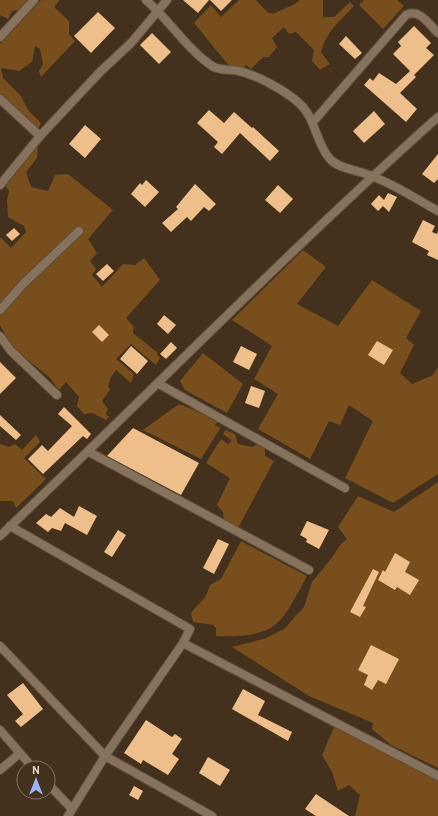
<svg xmlns="http://www.w3.org/2000/svg" width="438" height="816" viewBox="0 0 438 816" font-family="Overpass,sans-serif">
	<rect width="100%" height="100%" fill="#43311e"/>
	<g fill="#774e1c">
		<path d="M0 0H29L19 10 12 11 8 19 0 15Z"/>
		<path d="M41 0H60L54 7 69 21V34L75 41 41 77 39 71 43 64 40 49 35 46 32 62 19 71 1 68 3 78 21 96 28 110 41 123 38 129 0 94V44Z"/>
		<path d="M239 0H256L267 12 273 14C282 9 292 7 300 0H323V17H334L350 2 354 6C340 21 326 32 321 52L330 64 320 70 312 61 314 50 296 32 289 34 284 27 272 38 277 47 269 57H263L251 69 246 65 241 70 230 67 194 23 211 5 221 17Z"/>
		<path d="M364 0H397L404 6 383 29 359 5Z"/>
		<path d="M38 145 37 158 26 172 31 187 48 191 55 175 68 174 113 210 88 239 97 253 90 261 96 269 92 275 102 287 123 264 135 265 144 258 160 280 126 318 134 327 133 333 158 353 157 354 160 358 156 365 131 344 116 359 134 374 131 383 116 370 111 377 108 386 110 390 102 401 108 409 106 414 109 417 106 420 92 413 84 414 77 406 79 397 66 382 59 390 50 378 12 347 0 325V237L11 248 26 232 24 226 8 217 7 201 9 191 5 185Z"/>
		<path d="M303 250 326 267 297 304 338 326 372 280 421 311 406 338 414 345 400 373 412 384 433 375 438 367V474L393 503 345 478 373 421 349 405 340 425 329 421 310 459 258 429 278 394 254 379 272 346 232 320Z"/>
		<path d="M203 353 243 384 227 413 185 390 180 381Z"/>
		<path d="M179 404 218 420 215 426 221 427 201 459 143 430Z"/>
		<path d="M225 430 235 434 238 444 252 447 258 444 265 446V456L274 461 238 528 224 522 223 512 217 505 230 478 206 463 221 439 228 444 232 441 223 434Z"/>
		<path d="M36 435 40 442 24 458 46 479 16 508 13 501H0V444L9 447 15 444 22 450Z"/>
		<path d="M438 482V768L391 745 372 729 373 723 309 696 232 647 266 638 284 629 304 607 312 582 330 560 341 544 347 539 338 527 358 496 394 512Z"/>
		<path d="M241 541 307 576C299 590 288 615 275 625 262 636 233 637 216 636V628L213 625 193 622 191 613 206 596 210 585 221 579Z"/>
		<path d="M336 723 438 775V816H355L360 795 349 785 338 791 332 772 322 755Z"/>
	</g>
	<g fill="#efbf8b">
		<path d="M183 0H209L198 13Z"/>
		<path d="M210 0H232L221 11Z"/>
		<path d="M98 12 115 28 91 53 74 36Z"/>
		<path d="M414 26 431 43 426 48 434 55 414 75 416 77 400 93 417 109 406 122 364 85 370 78 373 81 379 73 396 84 410 71 393 54 401 46 398 42Z"/>
		<path d="M152 33 171 52 159 64 140 45Z"/>
		<path d="M346 36 362 53 355 59 339 44Z"/>
		<path d="M209 110 224 123 234 112 252 128 253 127 279 151 270 161 240 133 222 154 214 147 218 142 197 123Z"/>
		<path d="M374 111 385 124 364 143 353 131Z"/>
		<path d="M85 125 101 139 85 158 69 144Z"/>
		<path d="M438 154V179L434 183 422 174Z"/>
		<path d="M146 180 159 192 145 207 131 194 140 183 142 185Z"/>
		<path d="M195 184 216 204 209 211 204 207 191 221 187 217 171 232 162 223 178 209 176 207Z"/>
		<path d="M278 185 293 199 280 213 265 200Z"/>
		<path d="M388 193 397 197 389 212 383 206 378 211 371 204 379 195 384 200Z"/>
		<path d="M423 220 435 226 432 232 437 234 438 231V260L427 255 429 251 412 242Z"/>
		<path d="M14 228 20 234 12 241 6 235Z"/>
		<path d="M107 264 114 271 103 281 96 274Z"/>
		<path d="M164 315 176 325 168 334 157 324Z"/>
		<path d="M99 325 109 335 102 342 92 332Z"/>
		<path d="M377 341 393 350 384 365 368 355Z"/>
		<path d="M171 342 177 348 166 359 160 354Z"/>
		<path d="M131 346 148 361 137 374 120 359Z"/>
		<path d="M241 346 257 354 249 370 233 362Z"/>
		<path d="M0 362 16 378 0 394Z"/>
		<path d="M251 386 265 391 259 408 245 403Z"/>
		<path d="M64 407 91 434 87 439 83 436 43 474 28 459 42 445 48 451 72 426 58 414Z"/>
		<path d="M0 415 21 435 16 440 0 426Z"/>
		<path d="M133 428 199 463 181 495 107 456Z"/>
		<path d="M79 506 97 516 87 535 65 523 61 531 52 528 48 532 36 523 46 514 51 517 60 508 74 517Z"/>
		<path d="M307 521 329 530 319 549 306 542 307 539 300 535Z"/>
		<path d="M118 530 126 535 112 557 104 552Z"/>
		<path d="M218 539 229 544 214 574 203 568Z"/>
		<path d="M395 553 410 562 405 572 419 580 410 595 397 587 395 590 378 580 383 570 385 572Z"/>
		<path d="M373 569 379 572 363 606 366 607 360 617 350 612Z"/>
		<path d="M371 645 399 659 386 684 378 680 372 690 364 685 368 675 358 670Z"/>
		<path d="M23 683 43 709 21 727 15 721 23 714 7 695Z"/>
		<path d="M243 689 265 701 258 715 292 732 288 741 232 709Z"/>
		<path d="M146 720 172 737 175 734 182 739 172 754 179 759 168 775 143 760 141 764 124 753Z"/>
		<path d="M208 757 230 770 220 786 199 773Z"/>
		<path d="M134 786 143 791 138 800 129 795Z"/>
		<path d="M316 794 349 816H316L305 809Z"/>
	</g>
	<g fill="none" stroke-linecap="round" stroke-linejoin="round">
		<g stroke="#5d4e3d" stroke-width="10">
			<g id="minor">
				<path d="M146 0C169 20 187 49 212 66 220 71 230 69 239 71 257 75 286 91 300 104 316 119 316 144 330 159 337 167 350 169 360 172 387 180 413 197 438 211"/>
				<path d="M0 37 34 0"/>
				<path d="M0 99 40 136"/>
				<path d="M313 122 406 15C419 8 429 24 438 33"/>
				<path d="M0 185 40 136 100 72 132 42 167 0"/>
				<path d="M0 310 24 283 79 231"/>
				<path d="M0 336 11 351 57 395"/>
				<path d="M159 384 345 488"/>
				<path d="M89 452 309 570"/>
				<path d="M10 526 190 629 183 643 105 756 68 816"/>
				<path d="M0 536C146 397 287 252 438 117"/>
				<path d="M183 643 438 776"/>
				<path d="M0 646 105 756 212 816"/>
				<path d="M0 730 33 768"/>
				<path d="M0 770 19 754"/>
				<path d="M48 784 72 809"/>
			</g>
		</g>
		<use href="#minor" stroke="#87725d" stroke-width="8"/>
	</g>
	<g transform="translate(36 780)"><circle r="19" fill="#43311e" stroke="#827363"/>
	<path d="M0-3L7 15L0 10L-7 15Z" fill="#9cb4fd"/>
	<text y="-6" font-size="11" font-weight="bold" text-anchor="middle" fill="#e1d6ca">N</text>
	</g>
</svg>
